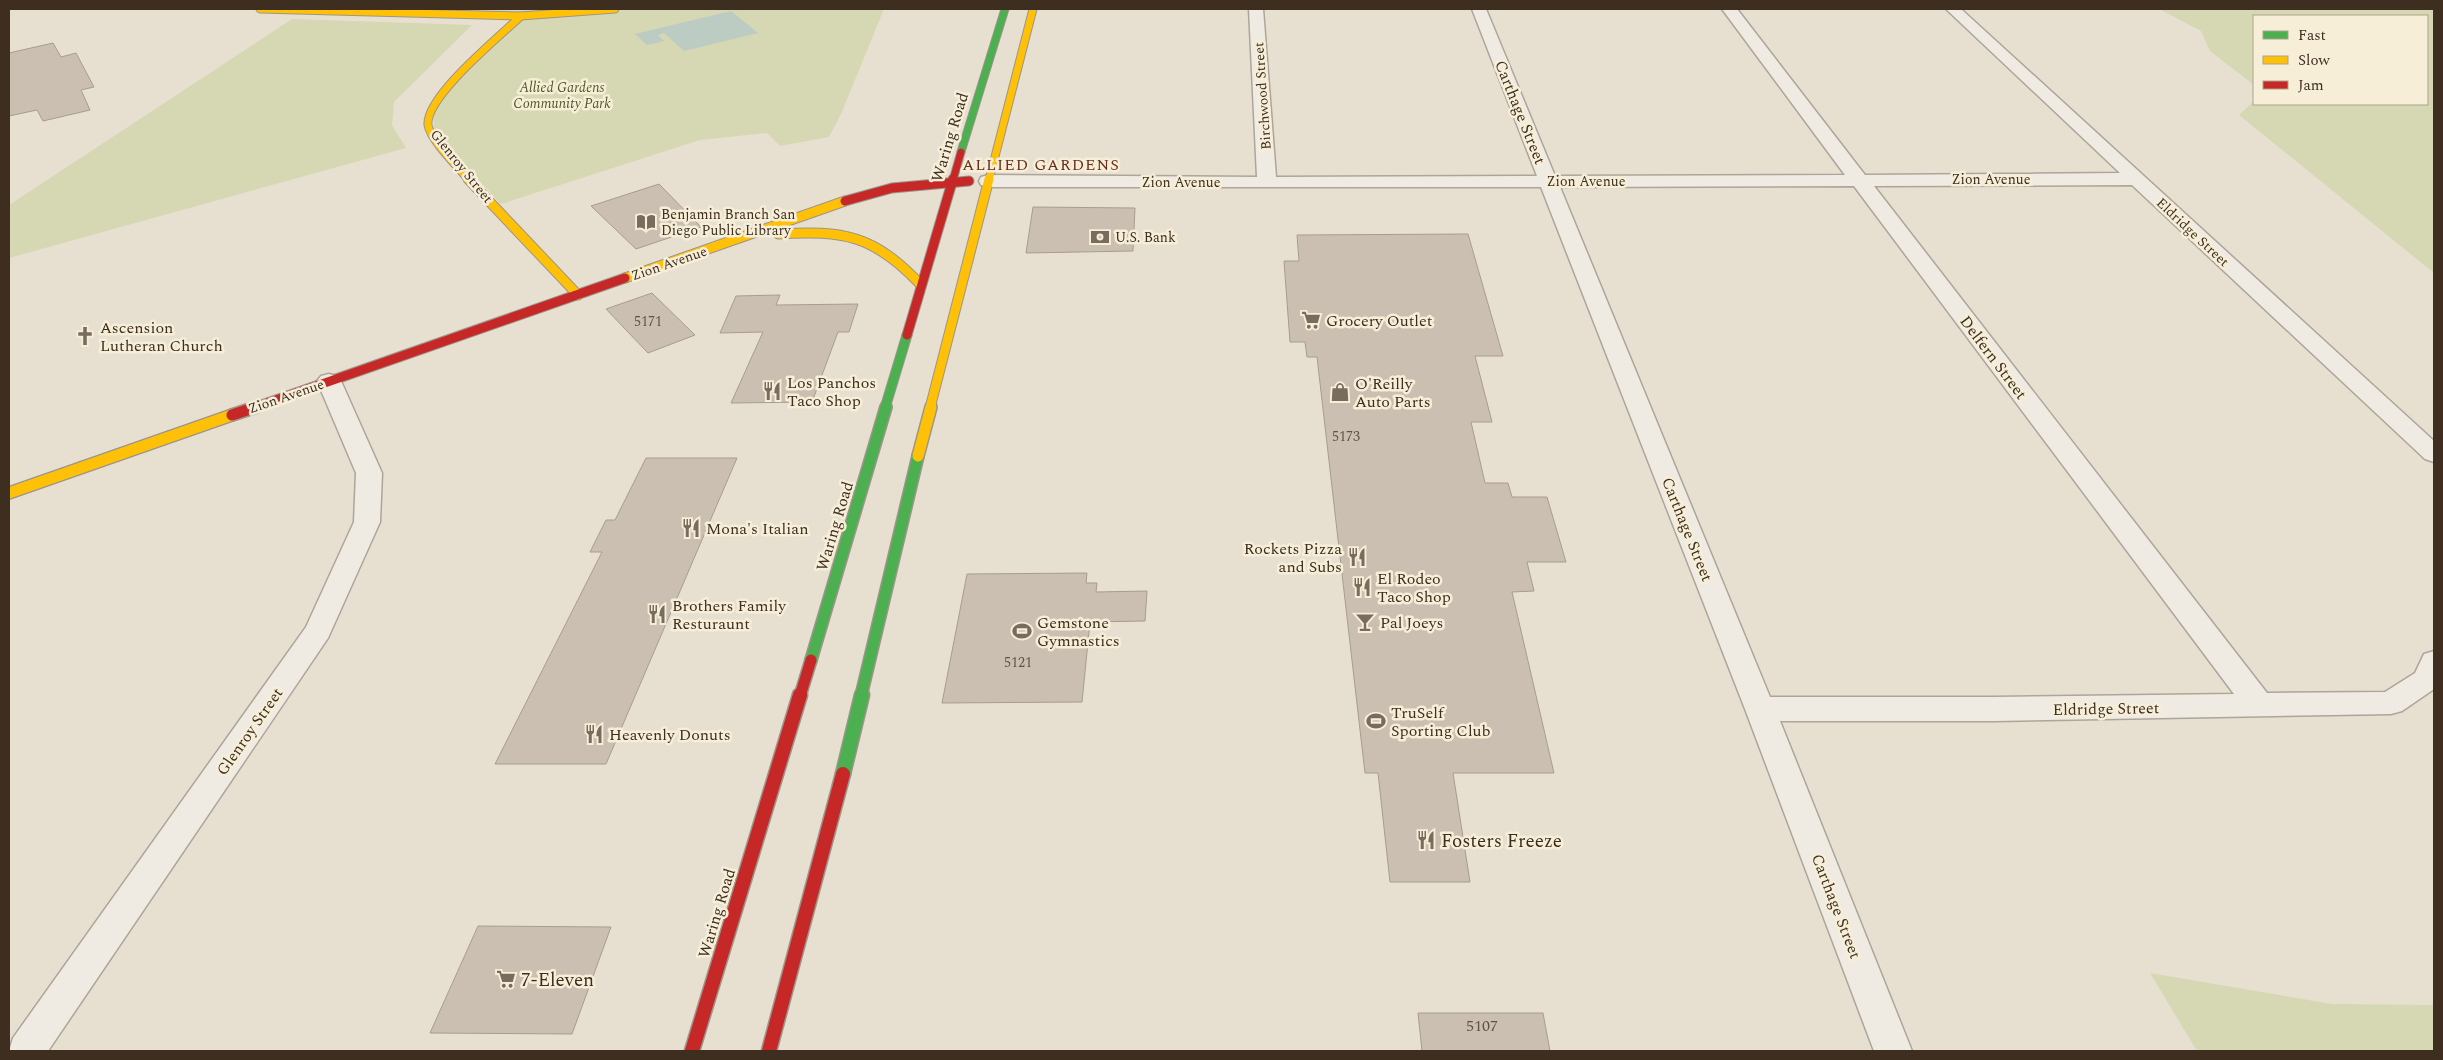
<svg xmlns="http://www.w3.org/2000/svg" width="2443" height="1060" viewBox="0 0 2443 1060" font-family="Spectral,serif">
	<rect width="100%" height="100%" fill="#e7e0d1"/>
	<g fill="#d6d7b3">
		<path d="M260 9H884L841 114 829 137 780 146 767 133 700 140 501 204 434 133 433 105 520 16Z"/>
		<path d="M2159 9H2434V273L2239 115 2254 101V104H2427V16H2254V85L2210 51 2201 31Z"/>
		<path d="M292 19 472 25 394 102 392 125 406 148 9 258V205Z"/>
		<path d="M2150 973 2332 1004 2434 1005V1051H2197Z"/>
	</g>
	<path fill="#bcccc2" d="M731 11 758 33 684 51 664 33 658 35 664 41 647 45 635 34Z"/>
	<g fill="#cbbfb2" stroke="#a89c90">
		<path d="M53 43 61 57 76 53 94 87 81 90 90 110 43 121 37 110 9 116V53Z"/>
		<path d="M659 184 701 227 636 249 591 206Z"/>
		<path d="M1033 207 1135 208 1133 251 1026 253Z"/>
		<path d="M1468 234 1503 356H1475L1492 422H1471L1485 483H1508L1512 497H1547L1566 562H1527L1534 591 1512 592 1554 773H1453L1470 882H1390L1378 773H1365L1317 357H1307L1305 342H1290L1284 261H1299L1297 235Z"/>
		<path d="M652 293 695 335 648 353 606 309Z"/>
		<path d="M780 295 776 305 858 304 849 332H838L812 402 731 403 763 332 720 333 736 296Z"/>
		<path d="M646 458H737L606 764H495L602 552H590L606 520H615Z"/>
		<path d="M1087 573 1086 583H1097L1096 592 1147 591 1145 621 1090 622 1082 702 942 703 967 574Z"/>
		<path d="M478 926 611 927 572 1034 430 1033Z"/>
		<path d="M1418 1013H1543L1550 1051H1422Z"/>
	</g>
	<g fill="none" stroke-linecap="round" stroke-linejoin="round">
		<g stroke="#ada599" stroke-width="3">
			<g id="street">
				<path d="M1249 9H1263L1276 177 1537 176 1472 9H1486L1555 176 1845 175 1722 9H1737L1865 175 2120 173 1946 9H1961L2434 441V462L2425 459 2132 185 1874 186 2267 693 2385 692 2415 673 2424 654 2434 651V689L2402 711 2391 714 1994 721H1780L1912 1051H1874L1745 709 1541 187H988L981 185 979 181 981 177 988 175 1257 177ZM1854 186 2234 694 1994 697H1770L1560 187Z"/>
				<path d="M329 374 337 376 341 381 382 473 380 522 328 638 48 1051H9L13 1038 306 627 354 522 356 473 317 381 321 376Z"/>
			</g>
		</g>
		<g stroke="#9c958a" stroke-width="9">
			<path id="fast-far3" d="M961 152 1005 9"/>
		</g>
		<g stroke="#9c958a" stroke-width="11">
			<path id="fast-far2" d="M885 408 907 335"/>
		</g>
		<g stroke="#9c958a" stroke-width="14">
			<g id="fast-far1">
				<path d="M811 660 886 407"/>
				<path d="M861 696 918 456"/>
			</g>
		</g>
		<g stroke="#9c958a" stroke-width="17">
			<path id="fast" d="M843 774 862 695"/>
		</g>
		<g stroke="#9c958a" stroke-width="9">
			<g id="slow-far2">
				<path d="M260 9 521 16 615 9"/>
				<path d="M469 180C459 168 430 140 428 125 425 97 500 36 521 16"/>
				<path d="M989 180 1033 9"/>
			</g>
		</g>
		<g stroke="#9c958a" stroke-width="11">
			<g id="slow-far1">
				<path d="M468 179 578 295"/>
				<path d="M778 234C844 230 874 235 921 285"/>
				<path d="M625 278 845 201"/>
				<path d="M930 408 989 179"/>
			</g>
		</g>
		<g stroke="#9c958a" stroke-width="14">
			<g id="slow">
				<path d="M918 456 931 407"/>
				<path d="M9 493 232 415"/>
			</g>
		</g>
		<g stroke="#9c958a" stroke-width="9">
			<path id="jam-far3" d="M953 180 961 152"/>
		</g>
		<g stroke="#9c958a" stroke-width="11">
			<g id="jam-far2">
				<path d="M845 201 892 188 969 181"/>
				<path d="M907 335 953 179"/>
				<path d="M253 408 625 278"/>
			</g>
		</g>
		<g stroke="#9c958a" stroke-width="14">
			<g id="jam-far1">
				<path d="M232 415 256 407"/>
				<path d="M800 696 811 660"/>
			</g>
		</g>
		<g stroke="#9c958a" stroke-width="17">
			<g id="jam">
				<path d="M692 1051 800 695"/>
				<path d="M769 1051 843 774"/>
			</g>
		</g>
		<use href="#street" fill="#efebe3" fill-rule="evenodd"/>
		<use href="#fast-far3" stroke="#4caf50" stroke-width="7"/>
		<use href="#fast-far2" stroke="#4caf50" stroke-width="9"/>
		<use href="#fast-far1" stroke="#4caf50" stroke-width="11"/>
		<use href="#fast" stroke="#4caf50" stroke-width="14"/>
		<use href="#slow-far2" stroke="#ffc107" stroke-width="7"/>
		<use href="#slow-far1" stroke="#ffc107" stroke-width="9"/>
		<use href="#slow" stroke="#ffc107" stroke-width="11"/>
		<use href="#jam-far3" stroke="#c62828" stroke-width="7"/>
		<use href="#jam-far2" stroke="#c62828" stroke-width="9"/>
		<use href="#jam-far1" stroke="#c62828" stroke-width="11"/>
		<use href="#jam" stroke="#c62828" stroke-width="14"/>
	</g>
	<defs>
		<g id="library-bare" transform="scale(1.5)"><path d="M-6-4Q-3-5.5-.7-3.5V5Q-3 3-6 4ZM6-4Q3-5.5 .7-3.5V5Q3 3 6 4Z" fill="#786c5e" stroke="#f7eed8" stroke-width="2.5" paint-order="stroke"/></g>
		<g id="bank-bare" transform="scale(1.5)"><path d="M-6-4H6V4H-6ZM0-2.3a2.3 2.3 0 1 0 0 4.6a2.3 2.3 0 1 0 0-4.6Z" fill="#786c5e" stroke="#f7eed8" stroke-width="2.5" paint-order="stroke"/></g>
		<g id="supermarket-bare" transform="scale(1.5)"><path d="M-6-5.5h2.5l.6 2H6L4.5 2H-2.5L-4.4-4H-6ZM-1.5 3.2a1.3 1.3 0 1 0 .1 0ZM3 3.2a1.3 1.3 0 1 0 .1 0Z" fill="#786c5e" stroke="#f7eed8" stroke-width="2.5" paint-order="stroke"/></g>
		<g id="church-bare" transform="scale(1.5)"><path d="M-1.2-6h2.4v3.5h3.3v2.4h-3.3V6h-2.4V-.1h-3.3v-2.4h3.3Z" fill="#786c5e" stroke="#f7eed8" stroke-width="2.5" paint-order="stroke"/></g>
		<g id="restaurant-bare" transform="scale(1.5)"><path d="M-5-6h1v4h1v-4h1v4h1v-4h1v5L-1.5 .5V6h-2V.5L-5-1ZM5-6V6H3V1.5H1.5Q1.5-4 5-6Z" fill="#786c5e" stroke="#f7eed8" stroke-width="2.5" paint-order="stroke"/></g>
		<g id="shop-bare" transform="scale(1.5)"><path d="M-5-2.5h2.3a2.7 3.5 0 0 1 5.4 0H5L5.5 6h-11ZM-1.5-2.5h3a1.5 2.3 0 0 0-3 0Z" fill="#786c5e" stroke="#f7eed8" stroke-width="2.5" paint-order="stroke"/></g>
		<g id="bar-bare" transform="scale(1.5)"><path d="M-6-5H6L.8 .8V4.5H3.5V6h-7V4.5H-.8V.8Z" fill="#786c5e" stroke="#f7eed8" stroke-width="2.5" paint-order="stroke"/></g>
		<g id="stadium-bare" transform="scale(1.5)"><path d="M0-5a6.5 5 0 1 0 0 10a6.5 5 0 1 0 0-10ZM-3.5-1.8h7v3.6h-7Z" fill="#786c5e" stroke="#f7eed8" stroke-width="2.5" paint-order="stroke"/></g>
	</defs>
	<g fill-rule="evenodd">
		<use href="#library-bare" x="646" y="222"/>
		<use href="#bank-bare" x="1100" y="237"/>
		<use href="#supermarket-bare" x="1311" y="320"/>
		<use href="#church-bare" x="85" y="336"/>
		<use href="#restaurant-bare" x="772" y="391"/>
		<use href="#shop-bare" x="1340" y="392"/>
		<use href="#restaurant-bare" x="691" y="528"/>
		<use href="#restaurant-bare" x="1357" y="557"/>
		<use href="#restaurant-bare" x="1362" y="587"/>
		<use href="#restaurant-bare" x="657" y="614"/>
		<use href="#bar-bare" x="1365" y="622"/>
		<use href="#stadium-bare" x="1022" y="631"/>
		<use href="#stadium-bare" x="1376" y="721"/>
		<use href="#restaurant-bare" x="594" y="734"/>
		<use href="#restaurant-bare" x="1426" y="840"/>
		<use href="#supermarket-bare" x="506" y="979"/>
	</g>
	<g text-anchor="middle" stroke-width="5" stroke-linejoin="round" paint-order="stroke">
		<g font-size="14" font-style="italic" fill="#4d5a26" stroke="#f7eed8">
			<text x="562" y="92">Allied Gardens<tspan x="562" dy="16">Community Park</tspan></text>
		</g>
		<g font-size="14" fill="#3d2e20" stroke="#f7eed8">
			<text transform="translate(1262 96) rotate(-94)" y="5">Birchwood Street</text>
			<text transform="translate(462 166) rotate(51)" y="5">Glenroy Street</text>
			<text x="1991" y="184">Zion Avenue</text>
			<text x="1586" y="186">Zion Avenue</text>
			<text x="1181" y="187">Zion Avenue</text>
			<text transform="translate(2193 232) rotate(43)" y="5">Eldridge Street</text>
			<text transform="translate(669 263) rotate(-19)" y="5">Zion Avenue</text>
			<text transform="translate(286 396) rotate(-19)" y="5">Zion Avenue</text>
		</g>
		<g font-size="14" fill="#3d2e20" stroke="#f7eed8" text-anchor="start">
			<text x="661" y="219">Benjamin Branch San<tspan x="661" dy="16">Diego Public Library</tspan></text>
			<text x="1115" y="242">U.S. Bank</text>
		</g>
		<g font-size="14" fill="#605244">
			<text x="648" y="326">5171</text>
			<text x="1346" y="441">5173</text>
			<text x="1018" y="667">5121</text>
		</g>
		<g font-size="16" fill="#3d2e20" stroke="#f7eed8">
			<text transform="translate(1521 112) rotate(68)" y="6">Carthage Street</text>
			<text transform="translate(949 137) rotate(-73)" y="6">Waring Road</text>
			<text transform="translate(1994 357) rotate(53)" y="6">Delfern Street</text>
			<text transform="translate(834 526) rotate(-73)" y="6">Waring Road</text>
			<text transform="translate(1688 529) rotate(68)" y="6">Carthage Street</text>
			<text transform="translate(2106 708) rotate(-1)" y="6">Eldridge Street</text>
			<text transform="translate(249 731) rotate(-55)" y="6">Glenroy Street</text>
			<text transform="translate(1837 906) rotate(69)" y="6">Carthage Street</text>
			<text transform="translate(716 913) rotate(-73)" y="6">Waring Road</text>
		</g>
		<g font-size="16" letter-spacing="1" fill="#6b2e1e" stroke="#f7eed8">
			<text x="1041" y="170">ALLIED GARDENS</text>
		</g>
		<g font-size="16" fill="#3d2e20" stroke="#f7eed8" text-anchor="start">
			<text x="1326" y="326">Grocery Outlet</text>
			<text x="100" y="333">Ascension<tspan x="100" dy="18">Lutheran Church</tspan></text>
			<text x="787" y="388">Los Panchos<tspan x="787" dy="18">Taco Shop</tspan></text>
			<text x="1355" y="389">O'Reilly<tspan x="1355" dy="18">Auto Parts</tspan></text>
			<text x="706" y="534">Mona's Italian</text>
			<text x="1342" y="554" text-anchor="end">Rockets Pizza<tspan x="1342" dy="18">and Subs</tspan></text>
			<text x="1377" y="584">El Rodeo<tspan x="1377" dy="18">Taco Shop</tspan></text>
			<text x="672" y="611">Brothers Family<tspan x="672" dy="18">Resturaunt</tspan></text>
			<text x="1037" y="628">Gemstone<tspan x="1037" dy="18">Gymnastics</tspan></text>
			<text x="1380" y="628">Pal Joeys</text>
			<text x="1391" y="718">TruSelf<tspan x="1391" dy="18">Sporting Club</tspan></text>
			<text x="609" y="740">Heavenly Donuts</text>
		</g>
		<g font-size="16" fill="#605244">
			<text x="1482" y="1031">5107</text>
		</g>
		<g font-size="19" fill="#3d2e20" stroke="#f7eed8" text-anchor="start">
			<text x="1441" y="847">Fosters Freeze</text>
			<text x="521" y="986">7-Eleven</text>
		</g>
	</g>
	<rect width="2443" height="1060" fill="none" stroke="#3d2e20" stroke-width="20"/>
	<rect x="2253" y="15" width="175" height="90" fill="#f7eed8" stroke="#ada18e"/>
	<rect x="2263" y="31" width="25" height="8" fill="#4caf50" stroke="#ada18e"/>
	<text x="2298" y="40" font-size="15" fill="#3d2e20">Fast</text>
	<rect x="2263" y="56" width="25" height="8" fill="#ffc107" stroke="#ada18e"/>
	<text x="2298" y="65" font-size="15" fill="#3d2e20">Slow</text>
	<rect x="2263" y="81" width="25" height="8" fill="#c62828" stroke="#ada18e"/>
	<text x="2298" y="90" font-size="15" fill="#3d2e20">Jam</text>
</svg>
